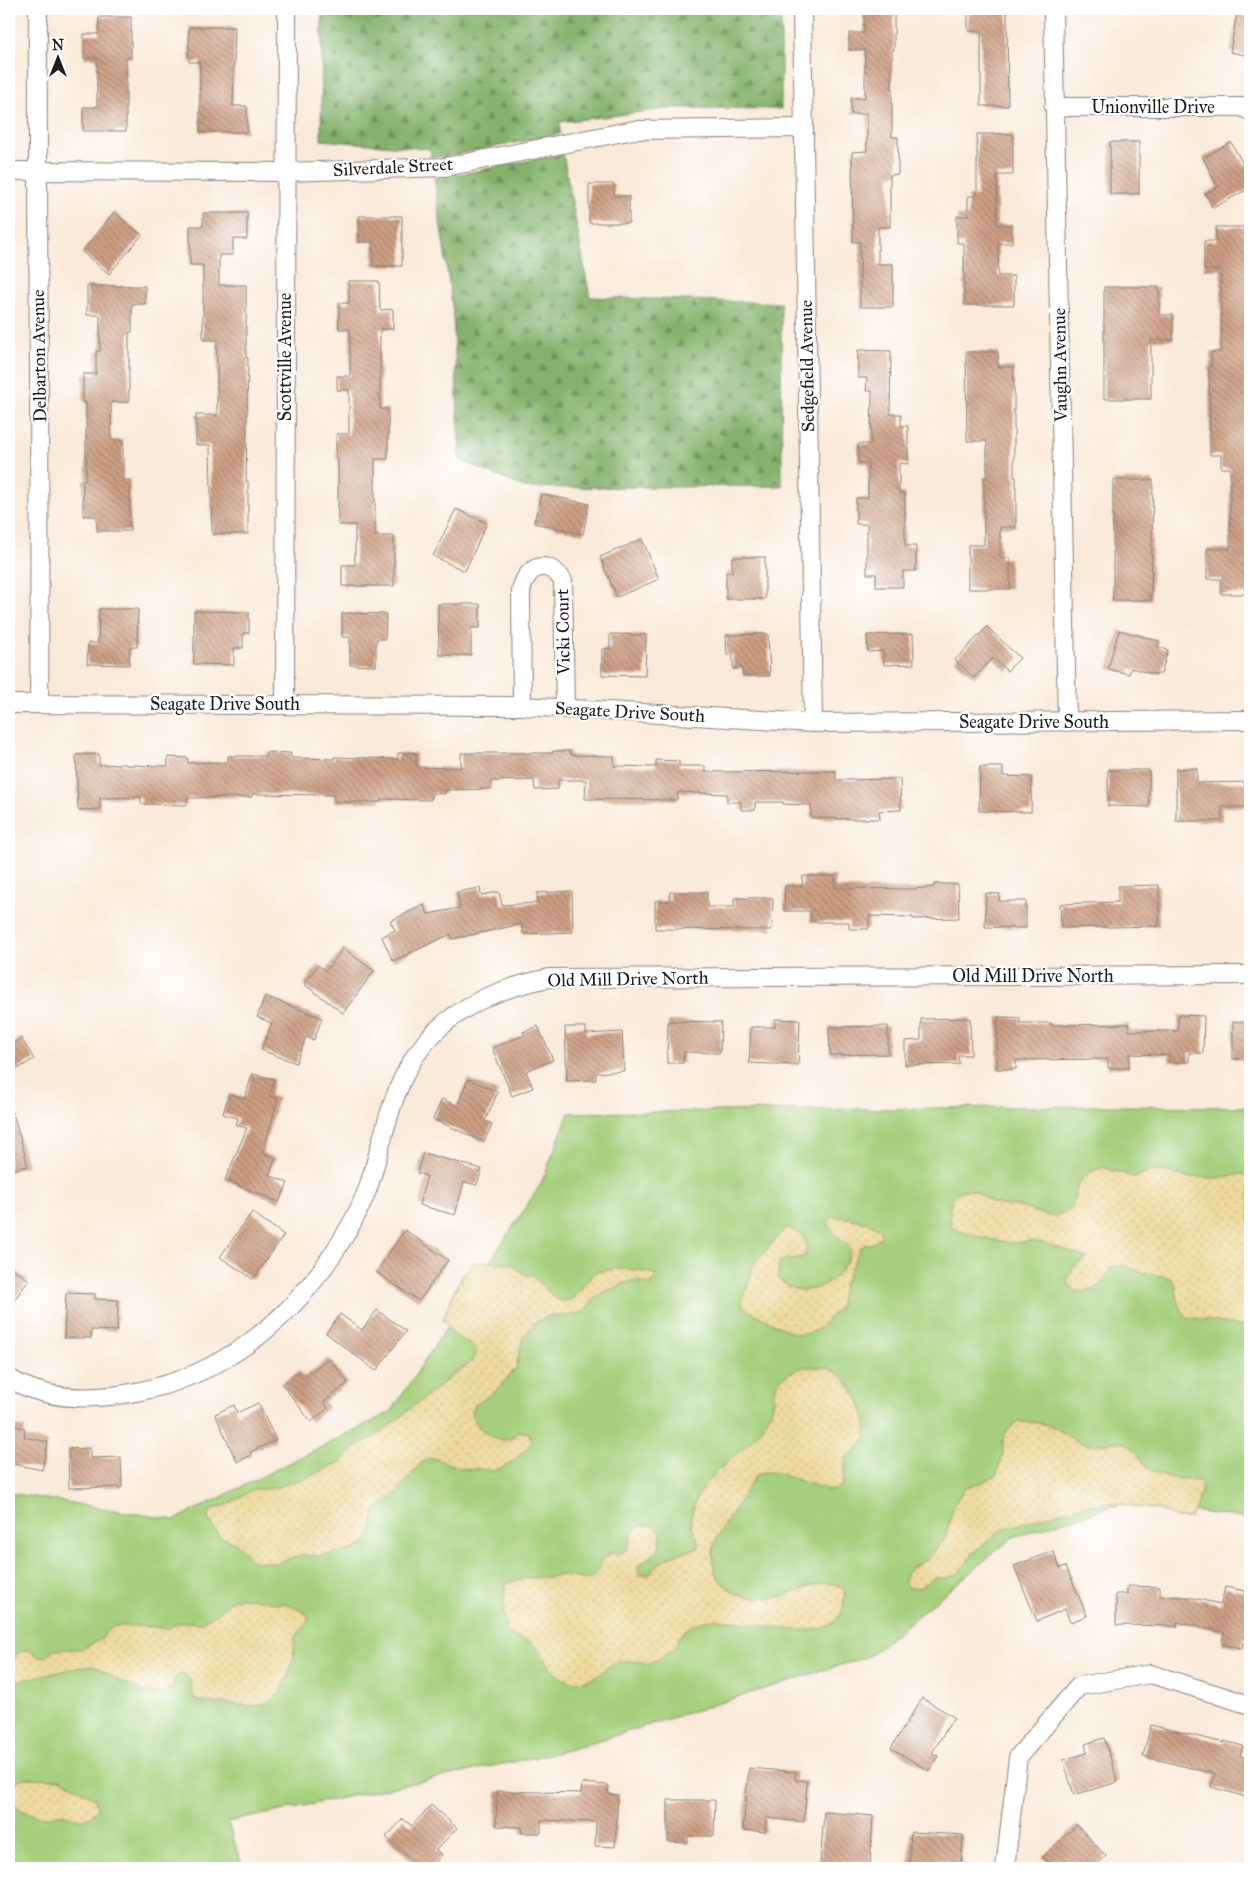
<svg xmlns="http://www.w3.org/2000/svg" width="1259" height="1877" viewBox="0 0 1259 1877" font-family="'IM FELL Great Primer',serif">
	<defs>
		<pattern id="forest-firs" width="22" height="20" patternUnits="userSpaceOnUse" patternTransform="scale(1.25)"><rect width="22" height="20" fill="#84b26c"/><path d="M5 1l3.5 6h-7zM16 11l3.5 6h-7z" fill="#6b9058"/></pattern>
		<pattern id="sand-dots" width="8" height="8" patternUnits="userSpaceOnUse" patternTransform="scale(1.25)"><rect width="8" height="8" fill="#eeda9e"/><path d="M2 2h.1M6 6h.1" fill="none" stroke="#ccba88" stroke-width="1.8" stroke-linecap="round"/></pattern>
		<pattern id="building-back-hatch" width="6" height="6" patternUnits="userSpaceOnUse" patternTransform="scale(1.25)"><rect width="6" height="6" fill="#cd9f83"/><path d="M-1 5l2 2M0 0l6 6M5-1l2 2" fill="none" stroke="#a6816a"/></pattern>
	</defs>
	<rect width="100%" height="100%" fill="#fff"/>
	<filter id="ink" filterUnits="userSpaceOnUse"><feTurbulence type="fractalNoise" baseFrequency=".02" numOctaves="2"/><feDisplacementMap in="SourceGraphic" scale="10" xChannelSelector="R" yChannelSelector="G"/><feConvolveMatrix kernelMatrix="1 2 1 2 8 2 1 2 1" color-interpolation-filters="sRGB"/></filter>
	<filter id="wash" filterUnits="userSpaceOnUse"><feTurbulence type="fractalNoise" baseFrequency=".0096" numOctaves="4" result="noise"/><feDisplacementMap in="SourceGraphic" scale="20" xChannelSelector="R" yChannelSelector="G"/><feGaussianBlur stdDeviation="1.12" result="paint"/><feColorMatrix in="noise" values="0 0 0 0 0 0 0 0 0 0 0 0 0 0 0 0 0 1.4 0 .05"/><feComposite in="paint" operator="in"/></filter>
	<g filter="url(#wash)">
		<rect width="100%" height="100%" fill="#f9e9d8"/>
		<path fill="#a6d07d" stroke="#61764c" d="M1093 1106 1250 1107V1519L1127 1502 1013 1537 869 1656 569 1750 228 1822 243 1868H9V1493L175 1520 391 1412 541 1184 569 1113Z"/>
		<g fill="url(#forest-firs)" stroke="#506744">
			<path d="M322 9H781V109L676 108 560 122V134L444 157H431L430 149 321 140Z"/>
			<path d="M563 154 590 297 781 303 782 486 525 488 460 460 453 312 434 178 445 177Z"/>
		</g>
		<g fill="url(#sand-dots)" stroke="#857b5d">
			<path d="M1105 1168 1134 1177 1152 1171H1164L1185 1177 1218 1178 1241 1174H1250V1324L1243 1326 1186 1317 1178 1303 1176 1289 1172 1278 1141 1272 1124 1266 1111 1267C1101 1288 1099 1291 1075 1292L1067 1281 1073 1267 1087 1258C1069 1252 1051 1243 1031 1241 1025 1241 1018 1243 1012 1243 992 1240 971 1236 952 1228 949 1214 946 1193 966 1190 977 1188 984 1199 993 1203 1001 1206 1011 1205 1020 1207 1041 1213 1050 1222 1071 1209 1074 1203 1073 1199 1075 1193 1078 1178 1090 1169 1105 1168Z"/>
			<path d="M832 1216 847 1219V1217C859 1223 880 1221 881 1237L872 1244H865L860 1248 843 1286 839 1308 818 1330 801 1335 788 1331 747 1310 742 1304V1299L749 1283 752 1267 779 1235 786 1228C801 1230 810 1240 805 1256 796 1260 787 1257 779 1262L778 1279C783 1282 789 1288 794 1289 820 1296 847 1272 851 1248L835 1234 828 1223Z"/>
			<path d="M490 1262 512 1264 524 1274 533 1277 557 1300 564 1301 572 1299 595 1272C612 1269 641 1266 656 1276L651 1285 637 1281 628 1282 600 1294 592 1301 585 1311 570 1316H548L535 1323 523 1337 516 1368 496 1391 476 1404 471 1412C475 1428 493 1442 510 1440L518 1431 529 1433 532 1442 516 1459 504 1467 494 1471 480 1469H465L432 1458 422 1462 395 1495 375 1511 371 1536 363 1545 352 1550 319 1556 301 1555 276 1563 252 1561 239 1545 219 1536 208 1519 211 1510 227 1505 254 1489H269L285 1485 311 1476 339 1463 361 1443 376 1436 396 1421 416 1404 472 1361 477 1352C471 1343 465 1342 457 1337 452 1334 448 1325 443 1320L456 1287 464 1274 473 1263Z"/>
			<path d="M805 1367C812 1368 821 1366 828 1368 850 1375 872 1417 865 1439 862 1447 852 1452 846 1457L843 1484 836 1490H828L777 1473 764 1472 755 1476 716 1539C711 1554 711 1571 722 1583 738 1600 765 1601 787 1595 807 1590 826 1575 845 1590 844 1600 844 1612 837 1619 818 1644 745 1619 716 1620 700 1621 687 1625 678 1639 676 1643 675 1647 672 1649 669 1653 661 1657 657 1660 644 1667 629 1657 616 1663 601 1669 595 1682 576 1682 554 1681 550 1663 538 1649 530 1641 517 1638 507 1634 502 1617 504 1601 506 1583L525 1578 551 1577 562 1575 587 1580 596 1575 599 1570 602 1560 609 1553 618 1554 628 1549 632 1533 639 1526 653 1525 661 1533 659 1550 638 1566 639 1575H649C664 1555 676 1554 699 1548 699 1532 686 1530 693 1509 704 1471 744 1456 764 1424 768 1418 773 1407 774 1400 774 1396 773 1391 775 1388 780 1376 793 1370 805 1367Z"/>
			<path d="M1017 1422C1030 1422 1043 1422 1055 1428 1065 1433 1073 1441 1085 1444 1099 1448 1113 1438 1127 1444 1138 1450 1142 1465 1153 1472 1164 1480 1188 1477 1201 1482 1202 1496 1197 1507 1190 1518H1177L1160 1510 1112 1503 1082 1506 1002 1529 975 1551 958 1574 945 1578H934L919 1588H909L905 1583 906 1575 910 1569 928 1559 945 1539 953 1509 958 1498 965 1489 996 1476 1003 1455V1441L1006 1432Z"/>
			<path d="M242 1598 265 1600 276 1604 284 1603 305 1613 309 1617 306 1624 295 1637 293 1660 287 1679 279 1694 268 1703 256 1706 202 1702 194 1699 190 1680 186 1675H178L174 1680 173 1688 162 1694H151L123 1683 94 1666 82 1667 9 1683V1662H11L20 1651 31 1650C36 1657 43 1660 50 1654L51 1650 81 1649 102 1639 106 1632 114 1626H145L168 1629 175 1624 186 1622 200 1623 216 1614 233 1599Z"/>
			<path d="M22 1778 61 1779 95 1798 97 1808C83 1829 76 1815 59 1814 55 1814 51 1817 47 1817 33 1816 11 1810 11 1793 11 1786 17 1781 22 1778Z"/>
		</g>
		<g id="blocks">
			<g fill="url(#building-back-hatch)">
				<path d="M864 9H894V50H892V137H898V174L890 175V227H878V264H893V307H860V242H853L852 152 867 151V114H851V98H865V50H849V33H864Z"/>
				<path d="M968 9H1007L1008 106H981V31H968Z"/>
				<path d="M1238 9 1250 12V56L1230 52Z"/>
				<path d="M99 17H131V58H126V131H83V107H97V58H84V34H99Z"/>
				<path d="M189 27H235L233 106H247V132H200V62H189Z"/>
				<path d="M977 134H1013V175H997V225H1012V243H998V276H1014V305H964V243H957V216H968V196H977Z"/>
				<rect x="1110" y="142" width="29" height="52"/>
				<path d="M1231 142 1244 166 1250 162V188L1213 208 1205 194 1218 187 1203 158Z"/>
				<path d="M589 184H614V196H629V223H589Z"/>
				<path d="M114 212 142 235 109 274 82 252Z"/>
				<path d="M203 213H247V239H233V255H219V285H246V358H248L246 481H248V534H212L210 445H196V415H217V340H203V265H190V226H203Z"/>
				<path d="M359 216H402V266H373V242H359Z"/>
				<path d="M1216 227H1250V242H1248V287H1250V594H1221V579H1207V549H1230V468H1221V455H1210L1209 366H1211V352H1221V270H1204V241H1216Z"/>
				<path d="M349 281H379L380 310 393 309V329H380V409H388V459H375V536H394V586H342V565H355V525H338V459H336V434H349V390H337V376H350V329H339V303H349Z"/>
				<path d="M87 286H145V304H132V332H129V402H111V440H123V480H130V531H97V516H83V480H86V402H83V374H96V351H100V315H87Z"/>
				<path d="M1104 287H1159V315H1173V340H1151V399H1104Z"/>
				<path d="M858 350 891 351 890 414H901V426H908V464L899 463V493H905V546H916V571H903V587H876V574H867V524H856V498H868V463H858V444H871L872 391H866L867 378H858Z"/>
				<path d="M966 352H998V367H1014V477H1016V527H1000V558H1010V589H968V545H984V477H987V441H967Z"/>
				<path d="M1113 480H1153L1151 600H1113Z"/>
				<path d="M541 494 589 504 583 534 534 523Z"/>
				<path d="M456 509 487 523 465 571 433 556Z"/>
				<path d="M642 539 659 579 617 597 600 557Z"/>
				<path d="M732 557H765V599H726V572H732Z"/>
				<path d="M438 604H480V628H471V655H439Z"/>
				<path d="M99 609H138L137 647H130L129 665 87 664 88 643H98Z"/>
				<path d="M194 611 249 612V633H243V648H234V665L194 664Z"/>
				<path d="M342 613 386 614 385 639H376V666L350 665V637H342Z"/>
				<path d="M987 627 1020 658 1007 671 993 658 974 678 955 660Z"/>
				<path d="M1119 630 1159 641 1158 647 1168 650 1161 674H1153L1131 668 1129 674 1108 669Z"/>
				<path d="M610 634 646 635 645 676 602 675V649H610Z"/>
				<path d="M768 634 770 676H743L742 668 733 669V655H727L726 635Z"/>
				<path d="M913 634 914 664 884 665 883 651 868 652 867 635Z"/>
				<path d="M553 751H570L571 755 614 756V766L656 767V760L679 761V766H705V772L836 771V780L900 779 901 810 879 811 880 819H854L811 818V805L783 804V802H755V810H741V802H727V794L678 792 677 800 585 799 586 780H558V789L535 790 534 780 491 781V789L445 790V794L432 793 431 800 381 799V802H334V795L252 794V797L187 798V805L141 804V797L100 798V809L78 810 76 755 99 754V765L126 764V765L168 766V757L188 758V763L228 762V756H266V752L291 753V758L334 759V757L398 759V753H416V767L461 768V753H553Z"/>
				<path d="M980 767H1003V776L1032 777 1031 812 979 811Z"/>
				<path d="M1197 768V783L1250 782V807H1222V821H1176V769Z"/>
				<path d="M1108 770H1149V807L1108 806Z"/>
				<path d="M803 876H835V888L913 889 934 887V884H958L959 918 913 919V917L869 916V929H849V922H810V911H784L785 886H802Z"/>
				<path d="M1159 885V926L1061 928 1060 904 1118 902V886Z"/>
				<path d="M480 888 481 895 499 892 502 905 538 903 537 893 572 891 573 932 523 934 522 924 452 939 451 934 393 961 382 937 395 930 390 921 424 905 428 914 460 908 457 892Z"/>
				<path d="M670 892H707V907H734V898H773L772 930 655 929V901H670Z"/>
				<path d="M986 893 1000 894 999 901H1026V928L985 927Z"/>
				<path d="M343 948 374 971 343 1013 304 984 318 965 326 971Z"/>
				<path d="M265 996 322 1018 314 1040 306 1037 296 1063 261 1050 272 1023 257 1017Z"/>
				<path d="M1178 1015 1204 1016 1203 1053H1189V1062H1169V1055L1129 1054V1068H1108V1059L1016 1060V1069H997L998 1017 1020 1018V1023H1051V1025L1129 1024V1031H1178Z"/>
				<path d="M970 1018 971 1055H958L959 1064 905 1065V1041L921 1040V1019Z"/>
				<path d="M775 1019 800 1020 798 1065 749 1063 751 1027H775Z"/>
				<path d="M668 1021 721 1022 720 1053 684 1052 683 1063H667Z"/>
				<rect x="1233" y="1022" width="17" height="37"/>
				<path d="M538 1026 553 1060 526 1071 533 1088 512 1096 492 1048 525 1035 523 1032Z"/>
				<path d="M888 1026V1054L830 1055 829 1027Z"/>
				<path d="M565 1027H586V1034L622 1032 624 1071 596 1073V1080L567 1081Z"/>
				<path d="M21 1038 34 1059 9 1074V1046Z"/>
				<path d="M252 1074 274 1079 270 1096 278 1098 263 1153 276 1158 269 1175 288 1183 279 1202 225 1180 247 1128 236 1125 238 1118 223 1114 229 1094 245 1098Z"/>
				<path d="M468 1079 498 1092 485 1121 492 1124 484 1142 433 1119 442 1099 457 1106Z"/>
				<path d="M9 1113H13L28 1166 9 1171Z"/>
				<path d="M423 1153 482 1169 477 1185 464 1182 455 1215 419 1205 427 1176 417 1173Z"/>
				<path d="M252 1212 284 1235 253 1279 220 1257Z"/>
				<path d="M405 1230 448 1260 419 1301 376 1272Z"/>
				<path d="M9 1266 29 1280 9 1307Z"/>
				<path d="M66 1293 95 1294V1299L118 1300 117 1331 91 1330V1338H64Z"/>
				<path d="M377 1310 406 1331 376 1371 326 1333 340 1314 362 1330Z"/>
				<path d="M329 1358 348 1383 324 1402 328 1408 311 1422 282 1384 299 1371 304 1377Z"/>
				<path d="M258 1403 276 1440 250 1452 252 1455 237 1462 215 1414 234 1405 237 1413Z"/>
				<path d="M9 1425 25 1428 24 1437 48 1442 42 1470 9 1463Z"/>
				<path d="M90 1448V1458L121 1457 122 1487 69 1488 68 1449Z"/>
				<path d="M1053 1551 1060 1568 1066 1566 1087 1616 1070 1622 1065 1609 1037 1621 1014 1566Z"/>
				<path d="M1127 1586 1160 1587V1596L1188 1597 1221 1604 1225 1587 1250 1592V1610L1242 1648 1222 1644 1224 1632 1177 1622V1626L1116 1625V1594H1127Z"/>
				<path d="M922 1698 954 1717 932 1753 938 1756 929 1771 891 1748Z"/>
				<path d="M1151 1725 1224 1743V1741L1243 1746 1240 1756 1250 1758V1798L1211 1787 1215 1774 1143 1756Z"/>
				<path d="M1104 1738 1118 1782 1074 1795 1063 1760 1087 1753 1085 1744Z"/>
				<path d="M749 1768 796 1772 795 1780 807 1781 804 1822 766 1818 765 1832 743 1830Z"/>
				<path d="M582 1783 608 1785V1794L618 1795 615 1847 595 1846 596 1822 541 1820V1833H521L522 1827 496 1826 497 1791 581 1793Z"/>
				<path d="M668 1800H715L714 1836H688V1843L668 1842Z"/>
				<path d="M431 1805 457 1828 436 1850 442 1855 430 1868H420L386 1837 403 1819 412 1826Z"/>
				<path d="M824 1812 873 1816 870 1865 837 1863V1868L820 1866Z"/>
				<path d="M1077 1825 1106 1856 1093 1868H1053L1042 1857Z"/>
				<path d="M911 1832 963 1835 961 1868H909Z"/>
			</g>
		</g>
	</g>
	<g filter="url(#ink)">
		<use href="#blocks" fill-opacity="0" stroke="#8a827a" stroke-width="1"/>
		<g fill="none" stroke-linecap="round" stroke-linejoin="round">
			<g stroke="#8a827a" stroke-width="20">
				<g id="street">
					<path d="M38 9C37 240 41 472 39 704"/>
					<path d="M802 9 813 723"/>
					<path d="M1053 9 1067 722"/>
					<path d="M1054 107H1242L1250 111"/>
					<path d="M9 171 285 172 445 167 634 130 804 128"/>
					<path d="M9 704 522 706 813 723 1250 720"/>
					<path d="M285 704 287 9"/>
					<path d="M522 706 521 592C525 566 548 557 563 581L565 709"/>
					<path d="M9 1378C48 1403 98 1400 141 1391 218 1375 282 1327 326 1264 343 1240 358 1215 368 1188 384 1140 391 1084 424 1044 456 1005 501 988 549 978L1250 975"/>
					<path d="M1005 1868 1018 1757 1079 1686 1151 1674 1250 1705"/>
				</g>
			</g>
			<use href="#street" stroke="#fff" stroke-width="18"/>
		</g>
	</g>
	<g text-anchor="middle" stroke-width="4.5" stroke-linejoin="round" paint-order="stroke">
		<g font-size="18" fill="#1c1c1c" stroke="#fff">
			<text x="1153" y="113">Unionville Drive</text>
			<text transform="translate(393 167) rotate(-3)" y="6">Silverdale Street</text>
			<text transform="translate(39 356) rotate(-91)" y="6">Delbarton Avenue</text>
			<text transform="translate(285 357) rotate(-90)" y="6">Scottville Avenue</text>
			<text transform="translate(1060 365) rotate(-91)" y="6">Vaughn Avenue</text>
			<text transform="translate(807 366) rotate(-91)" y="6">Sedgefield Avenue</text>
			<text transform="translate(563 632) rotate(-91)" y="6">Vicki Court</text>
			<text x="225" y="710">Seagate Drive South</text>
			<text transform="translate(630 712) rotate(3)" y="6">Seagate Drive South</text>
			<text x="1034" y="728">Seagate Drive South</text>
			<text x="1033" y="982">Old Mill Drive North</text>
			<text transform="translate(628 979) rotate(-1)" y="6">Old Mill Drive North</text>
		</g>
	</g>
	<rect width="1259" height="1877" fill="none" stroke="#fff" stroke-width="30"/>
	<g transform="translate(58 58)" stroke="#ffffff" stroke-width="4" paint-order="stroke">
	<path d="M0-4L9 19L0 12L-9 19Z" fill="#1c1c1c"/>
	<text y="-8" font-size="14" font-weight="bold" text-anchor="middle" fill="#1c1c1c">N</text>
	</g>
</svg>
